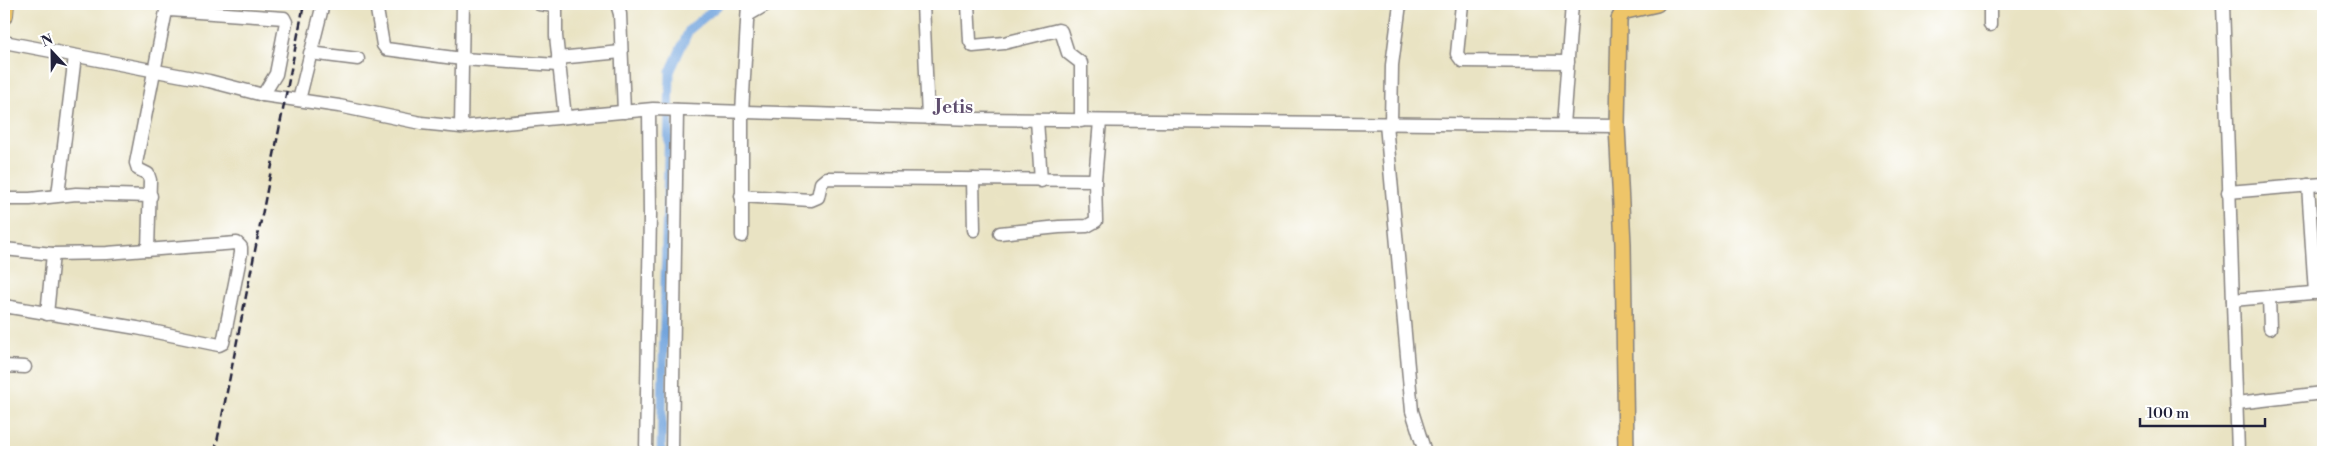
<svg xmlns="http://www.w3.org/2000/svg" width="2327" height="456" viewBox="0 0 2327 456" font-family="'Libre Bodoni',serif">
	<rect width="100%" height="100%" fill="#fff"/>
	<filter id="ink" filterUnits="userSpaceOnUse"><feTurbulence type="fractalNoise" baseFrequency=".02" numOctaves="2"/><feDisplacementMap in="SourceGraphic" scale="10" xChannelSelector="R" yChannelSelector="G"/><feConvolveMatrix kernelMatrix="1 2 1 2 8 2 1 2 1" color-interpolation-filters="sRGB"/></filter>
	<filter id="wash" filterUnits="userSpaceOnUse"><feTurbulence type="fractalNoise" baseFrequency=".0096" numOctaves="4" result="noise"/><feDisplacementMap in="SourceGraphic" scale="20" xChannelSelector="R" yChannelSelector="G"/><feGaussianBlur stdDeviation="1.12" result="paint"/><feColorMatrix in="noise" values="0 0 0 0 0 0 0 0 0 0 0 0 0 0 0 0 0 1.4 0 .05"/><feComposite in="paint" operator="in"/></filter>
	<g filter="url(#wash)">
		<rect width="100%" height="100%" fill="#e9e3c3"/>
		<g fill="none" stroke-linecap="round" stroke-linejoin="round">
			<path stroke="#72a4dd" stroke-width="9" d="M661 452 670 72 689 30 720 4"/>
		</g>
	</g>
	<g filter="url(#ink)">
		<g fill="none" stroke-linecap="round" stroke-linejoin="round">
			<g stroke="#86827f" stroke-width="15">
				<g id="minor">
					<path d="M376 4 383 45 386 49 462 59 558 65"/>
					<path d="M539 4 555 6"/>
					<path d="M556 4V36L565 117"/>
					<path d="M617 4 620 14 624 112"/>
					<path d="M923 4 928 118"/>
					<path d="M968 4 970 41 973 46 1004 43 1058 30 1061 31 1068 53 1081 63V121"/>
					<path d="M1462 4 1457 54 1462 61 1568 62"/>
					<path d="M2223 4 2238 452"/>
					<path d="M748 15 767 4"/>
					<path d="M1990 25V4"/>
					<path d="M4 42 209 81 263 95 339 106 421 123 461 127 653 109 975 119 1617 126"/>
					<path d="M310 53 358 59"/>
					<path d="M558 58 621 52"/>
					<path d="M299 100 323 4"/>
					<path d="M1037 120 1041 181"/>
					<path d="M1386 124 1412 411 1425 452"/>
					<path d="M1391 124 1392 65 1400 4"/>
					<path d="M1563 125 1572 4"/>
					<path d="M461 127 463 4"/>
					<path d="M973 179 974 230"/>
					<path d="M2308 185 2315 293"/>
					<path d="M2228 192 2323 184"/>
					<path d="M58 195 75 56"/>
					<path d="M741 196 811 200 818 197 821 183 827 178 1095 180"/>
					<path d="M4 199H30L76 194 151 196"/>
					<path d="M1000 233 1059 227 1087 226 1096 221 1095 180 1100 121"/>
					<path d="M742 236V113L748 4"/>
					<path d="M4 249 53 254 107 253 237 243 241 247V253L223 343 219 345 137 328 4 306"/>
					<path d="M148 250 150 180 148 174 138 169 136 163 166 11 170 10 284 18 286 22 276 74 263 95"/>
					<path d="M2269 297 2270 328"/>
					<path d="M2233 300 2323 292"/>
					<path d="M47 314 53 254"/>
					<path d="M4 366 25 367"/>
					<path d="M2237 403 2323 393"/>
					<path d="M646 452 650 215 649 110"/>
					<path d="M672 452 677 110"/>
				</g>
			</g>
			<g stroke="#86827f" stroke-width="18">
				<path id="major" d="M1626 452 1623 244 1617 126 1619 19 1622 13 1626 11 1657 4"/>
			</g>
			<g stroke="#86827f" stroke-width="20">
				<path id="highway" d="M4 15 5 4"/>
			</g>
			<use href="#minor" stroke="#fff" stroke-width="12"/>
			<use href="#major" stroke="#eec569" stroke-width="15"/>
			<use href="#highway" stroke="#eec569" stroke-width="18"/>
			<path stroke="#22223b" stroke-width="2.5" stroke-dasharray="8 4" stroke-linecap="butt" d="M215 452 304 4"/>
		</g>
	</g>
	<g text-anchor="middle" stroke-width="4.5" stroke-linejoin="round" paint-order="stroke">
		<g font-size="19" font-weight="bold" fill="#604f6f" stroke="#fff">
			<text x="954" y="113">Jetis</text>
		</g>
	</g>
	<rect width="2327" height="456" fill="none" stroke="#fff" stroke-width="20"/>
	<g transform="translate(52 52) rotate(338)" stroke="#ffffff" stroke-width="4" paint-order="stroke">
	<path d="M0-4L9 19L0 12L-9 19Z" fill="#22223b"/>
	<text y="-8" font-size="14" font-weight="bold" text-anchor="middle" fill="#22223b">N</text>
	</g>
	<path d="M2140 418v8h125v-8" fill="none" stroke="#22223b" stroke-width="2.5"/>
	<text x="2147" y="418" font-size="15" fill="#22223b" stroke="#ffffff" stroke-width="4" paint-order="stroke">100 m</text>
</svg>
